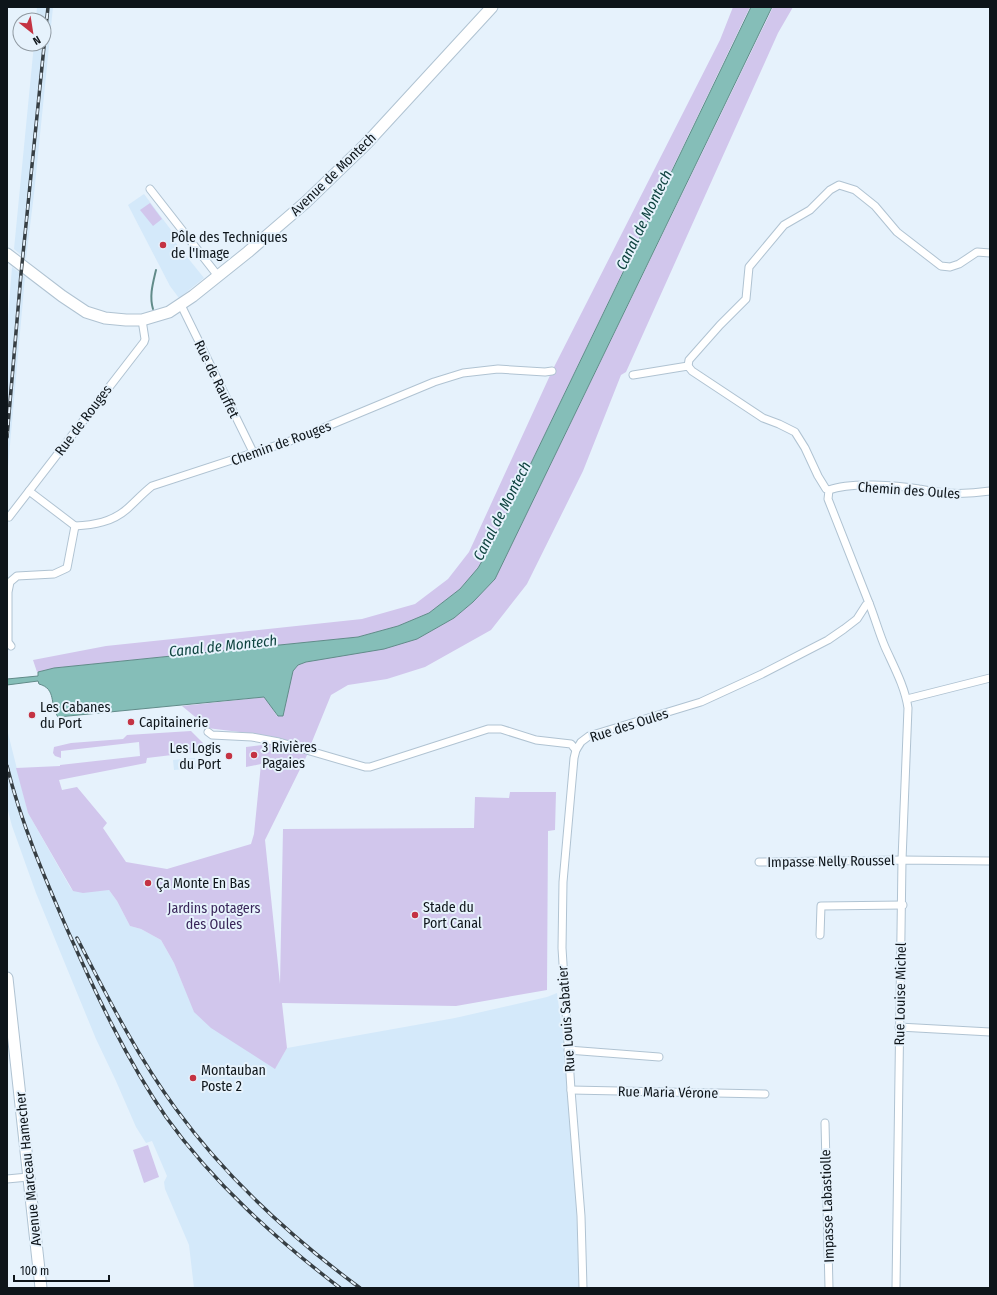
<svg xmlns="http://www.w3.org/2000/svg" width="997" height="1295" viewBox="0 0 997 1295" font-family="'Fira Sans Condensed',sans-serif">
	<rect width="100%" height="100%" fill="#e6f2fc"/>
	<g fill="#d4e9fa">
		<path d="M37 7H53L34 194 26 259 14 249 34 44H44V20H36Z"/>
		<path d="M144 194 171 230V237L204 278 179 298 170 286 128 205Z"/>
		<path d="M12 267 25 277 7 478V328Z"/>
		<path d="M7 729 28 813 70 887 73 891 109 890 117 901 130 926 141 929 161 940 174 963 194 1011 275 1068 287 1048 455 1018 547 997 557 993 565 1050 576 1198 579 1288H194L189 1245 165 1189 164 1182 167 1176 152 1141 146 1143 136 1127 116 1081 96 1039 36 893 12 826 7 807Z"/>
		<path d="M195 758 196 768 174 770 173 760Z"/>
	</g>
	<g fill="#d1c6ec">
		<path d="M733 7H750L492 544 478 568 460 589 429 613 398 626 358 637 54 668 37 672 33 660 106 646 362 619 415 604 448 579 469 552 552 371 720 40Z"/>
		<path d="M773 7H793L778 33 626 372 621 375 583 471 527 584 491 630 425 667 387 679 348 685 331 695 309 749 256 734 207 728 205 725 182 706 265 697 277 716H283L293 671 298 665 306 662 417 639 454 618 473 602 495 579Z"/>
		<path d="M150 203 162 219 153 226 140 210Z"/>
		<path d="M191 731 203 743 205 751 147 758 146 763 59 780 62 790 77 787 107 823 103 828 126 862 167 869 251 844 254 834 261 764 246 767V747L262 745 263 739 309 751 265 840 280 984 283 829 474 828 475 797 509 798 510 792H556L555 830 548 831 547 990 456 1006 282 1003 287 1048 275 1069 211 1028 194 1012 174 963 161 940 141 929 130 926 117 901 109 890 83 893 73 891 28 813 16 768 60 766V765L140 756 139 742 61 751V758L55 756 53 753 54 747 71 743 123 739 127 735Z"/>
		<path d="M148 1145 159 1177 144 1183 133 1150Z"/>
	</g>
	<path fill="#85beb8" stroke="#618b89" d="M751 7H772L495 579 473 602 454 618 417 639 384 649 306 662 298 665 293 671 283 716H278L264 697 58 717C49 704 57 689 39 684L38 681 7 685V679L38 676V672L54 668 358 637 398 626 429 613 460 589 478 568 492 544Z"/>
	<g fill="none" stroke-linecap="round" stroke-linejoin="round">
		<path stroke="#618b89" stroke-width="2" d="M153 309C149 296 153 283 156 270"/>
		<g stroke="#b0c3d2" stroke-width="9">
			<g id="street">
				<path d="M150 189 218 276"/>
				<path d="M181 305 254 454"/>
				<path d="M688 366 689 360 720 325 746 299 749 267 784 225 810 210 830 190 839 185 855 190 875 206 897 232 941 266 950 267 959 264 977 252 990 253"/>
				<path d="M829 490C850 482 896 485 919 489 928 490 937 493 947 493 961 494 976 493 990 491"/>
				<path d="M29 491 75 526C94 525 112 522 127 509 136 501 143 493 152 486L299 438 434 382 463 373 498 369 545 372 552 371"/>
				<path d="M9 517 144 342 145 339 142 320"/>
				<path d="M869 603C875 618 879 633 885 647 894 667 905 687 908 708L902 860 896 1288"/>
				<path d="M11 646 8 642V592L10 582 17 576 54 574 67 568 75 526"/>
				<path d="M907 699 990 678"/>
				<path d="M208 732 212 735 252 737 279 742 365 767H370L488 729H501L536 740 571 744 576 750 581 742 589 736 701 702 762 674 828 640 844 629 857 619 866 605 869 603 828 499 829 490 826 489 818 476 805 448 795 432 779 424 763 418 692 371 688 366 633 375"/>
				<path d="M576 750 574 758 563 882 562 948 571 1090 581 1216 583 1288"/>
				<path d="M759 862 902 860 990 861"/>
				<path d="M820 935 821 906 903 905"/>
				<path d="M899 1027 990 1032"/>
				<path d="M568 1050 659 1057"/>
				<path d="M571 1090 765 1094"/>
				<path d="M825 1123 829 1288"/>
				<path d="M7 1179 28 1177"/>
			</g>
		</g>
		<g stroke="#b0c3d2" stroke-width="13">
			<g id="primary">
				<path d="M7 254 62 296 86 312 105 318 126 320H142L169 312 193 296 248 252 306 202 366 144 492 7"/>
				<path d="M7 978 41 1288"/>
			</g>
		</g>
		<use href="#street" stroke="#fff" stroke-width="7"/>
		<use href="#primary" stroke="#fff" stroke-width="11"/>
		<g stroke="#373f44" stroke-width="3.5">
			<g id="rail">
				<path d="M7 437 21 274 48 7"/>
				<path d="M7 766C21 823 44 876 67 929 96 994 126 1059 166 1117 214 1184 275 1238 340 1288"/>
				<path d="M77 938C107 996 137 1056 176 1109 227 1179 291 1237 360 1288"/>
			</g>
		</g>
		<use href="#rail" stroke="#e6f2fc" stroke-width="2" stroke-dasharray="6" stroke-linecap="butt"/>
	</g>
	<g fill="#c43343" stroke="#e6f2fc" stroke-width="1.5">
		<circle cx="163" cy="245" r="4"/>
		<circle cx="32" cy="715" r="4"/>
		<circle cx="131" cy="722" r="4"/>
		<circle cx="254" cy="755" r="4"/>
		<circle cx="229" cy="756" r="4"/>
		<circle cx="148" cy="883" r="4"/>
		<circle cx="415" cy="915" r="4"/>
		<circle cx="193" cy="1078" r="4"/>
	</g>
	<g text-anchor="middle" stroke-width="4" stroke-linejoin="round" paint-order="stroke">
		<g font-size="14" fill="#0e151a" stroke="#e6f2fc">
			<text transform="translate(333 174) rotate(-44)" y="5">Avenue de Montech</text>
			<text transform="translate(217 379) rotate(64)" y="5">Rue de Rauffet</text>
			<text transform="translate(83 420) rotate(-53)" y="5">Rue de Rouges</text>
			<text transform="translate(281 443) rotate(-20)" y="5">Chemin de Rouges</text>
			<text transform="translate(909 490) rotate(4)" y="5">Chemin des Oules</text>
			<text transform="translate(629 725) rotate(-18)" y="5">Rue des Oules</text>
			<text transform="translate(831 861) rotate(-1)" y="5">Impasse Nelly Roussel</text>
			<text transform="translate(900 994) rotate(-89)" y="5">Rue Louise Michel</text>
			<text transform="translate(566 1019) rotate(-94)" y="5">Rue Louis Sabatier</text>
			<text transform="translate(668 1092) rotate(1)" y="5">Rue Maria Vérone</text>
			<text transform="translate(28 1169) rotate(-96)" y="5">Avenue Marceau Hamecher</text>
			<text transform="translate(827 1206) rotate(-92)" y="5">Impasse Labastiolle</text>
		</g>
		<g font-size="14" fill="#0e151a" stroke="#e6f2fc" text-anchor="start">
			<text x="171" y="242">Pôle des Techniques<tspan x="171" dy="16">de l'Image</tspan></text>
			<text x="40" y="712">Les Cabanes<tspan x="40" dy="16">du Port</tspan></text>
			<text x="139" y="727">Capitainerie</text>
			<text x="262" y="752">3 Rivières<tspan x="262" dy="16">Pagaies</tspan></text>
			<text x="221" y="753" text-anchor="end">Les Logis<tspan x="221" dy="16">du Port</tspan></text>
			<text x="156" y="888">Ça Monte En Bas</text>
			<text x="423" y="912">Stade du<tspan x="423" dy="16">Port Canal</tspan></text>
			<text x="201" y="1075">Montauban<tspan x="201" dy="16">Poste 2</tspan></text>
		</g>
		<g font-size="14" fill="#392659" stroke="#e6f2fc">
			<text x="214" y="913">Jardins potagers<tspan x="214" dy="16">des Oules</tspan></text>
		</g>
		<g font-size="15" font-style="italic" fill="#0f4340" stroke="#e6f2fc">
			<text transform="translate(644 220) rotate(-64)" y="5">Canal de Montech</text>
			<text transform="translate(502 511) rotate(-63)" y="5">Canal de Montech</text>
			<text transform="translate(223 646) rotate(-6)" y="5">Canal de Montech</text>
		</g>
	</g>
	<rect width="997" height="1295" fill="none" stroke="#0e151a" stroke-width="16"/>
	<g transform="translate(32 32) rotate(150)"><circle r="19" fill="#e6f2fc" stroke="#909aa2"/>
	<path d="M0-3L7 15L0 10L-7 15Z" fill="#c43343"/>
	<text y="-6" font-size="11" font-weight="bold" text-anchor="middle" fill="#0e151a">N</text>
	</g>
	<path d="M14 1275v6h95v-6" fill="none" stroke="#0e151a" stroke-width="2"/>
	<text x="20" y="1275" font-size="12" fill="#0e151a" stroke="#e6f2fc" stroke-width="3" paint-order="stroke">100 m</text>
</svg>
